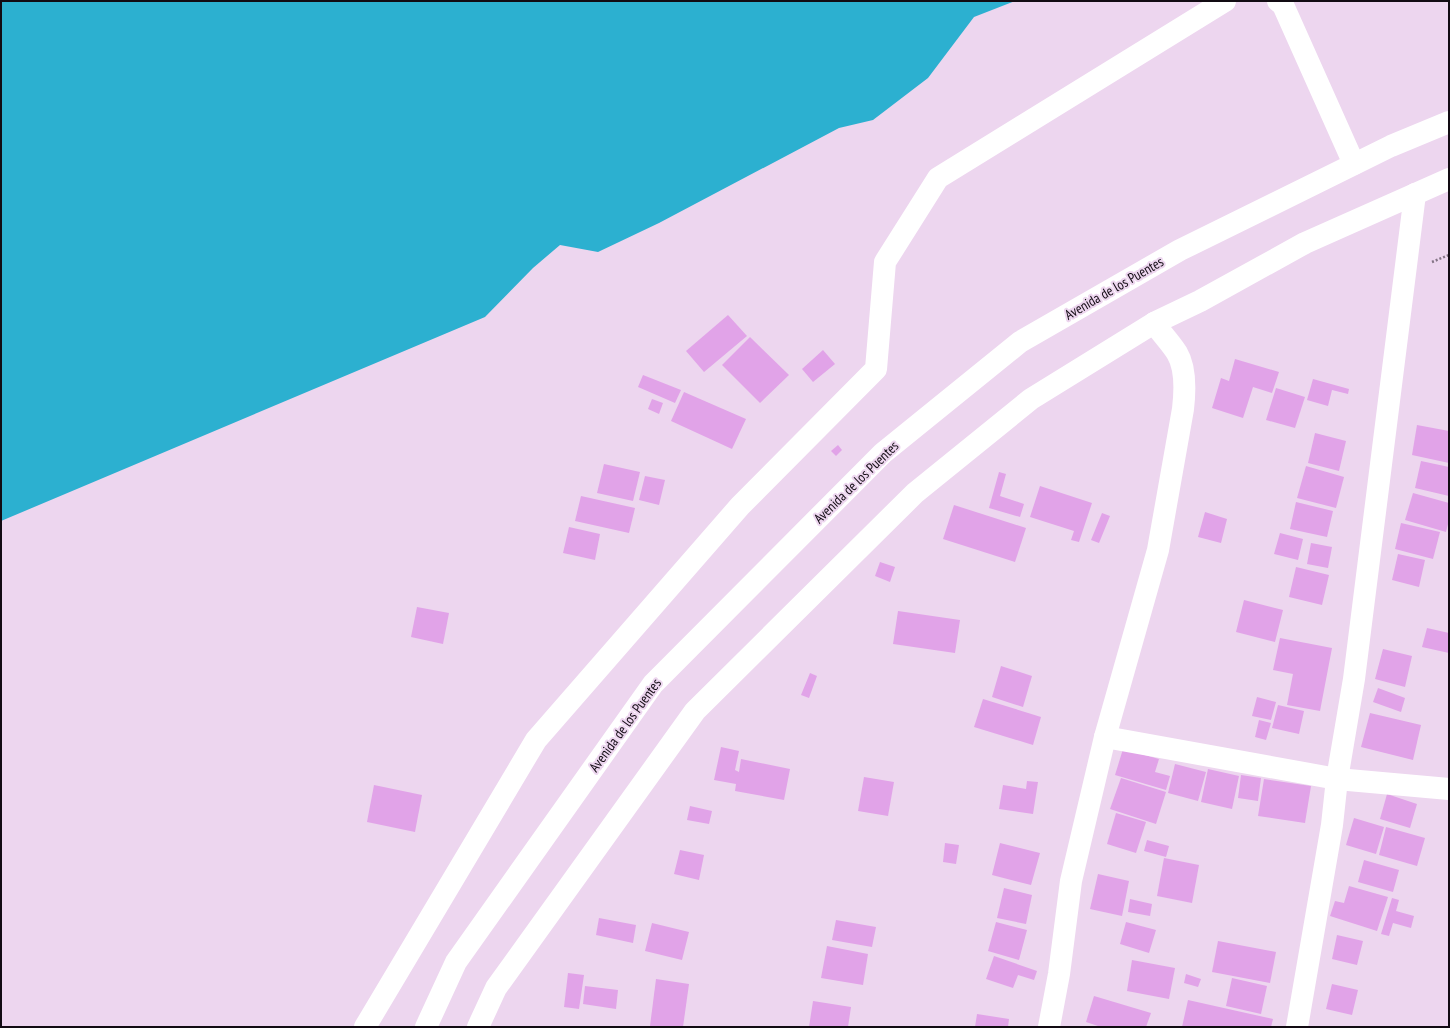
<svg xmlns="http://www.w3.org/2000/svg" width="1450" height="1028" viewBox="0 0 1450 1028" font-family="'PT Sans Narrow',sans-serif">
	<rect width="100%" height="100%" fill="#edd6ef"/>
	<path fill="#2cb0d0" d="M1 1H1015L974 17 928 78 873 120 839 128 659 223 598 252 560 245 533 268 485 317 1 521Z"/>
	<g fill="#e1a3e8">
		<path d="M728 315 747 336 704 372 686 351Z"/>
		<path d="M750 337 789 375 760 403 722 365Z"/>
		<path d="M823 350 835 364 813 382 802 369Z"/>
		<path d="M1235 359 1279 372 1272 393 1253 387 1243 418 1212 408 1221 378 1229 381Z"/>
		<path d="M643 375 681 390 675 403 638 387Z"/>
		<path d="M1313 379 1349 389 1348 394 1332 390 1328 406 1307 400Z"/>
		<path d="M1276 388 1305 397 1295 428 1266 420Z"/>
		<path d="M684 392 746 419 732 449 671 421Z"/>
		<path d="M652 399 663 403 659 414 648 409Z"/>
		<path d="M1417 425 1449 431V463L1412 455Z"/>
		<path d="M1315 433 1346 441 1339 471 1308 463Z"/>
		<path d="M838 445 842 450 836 456 831 451Z"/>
		<path d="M1421 461 1449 467V496L1415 488Z"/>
		<path d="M604 464 640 472 633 501 597 493Z"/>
		<path d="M1306 466 1344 477 1336 508 1297 498Z"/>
		<path d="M999 472 1006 474 1000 496 1024 504 1020 517 989 508Z"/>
		<path d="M645 476 665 480 659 505 639 500Z"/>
		<path d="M1040 486 1092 503 1079 542 1071 540 1074 531 1030 517Z"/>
		<path d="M1413 493 1449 503V520L1446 532 1405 520Z"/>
		<path d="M581 496 635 508 629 533 575 521Z"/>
		<path d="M1296 502 1333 511 1327 537 1290 529Z"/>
		<path d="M954 505 1026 528 1015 562 943 539Z"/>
		<path d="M1205 512 1227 519 1221 543 1198 537Z"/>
		<path d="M1102 513 1110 516 1099 543 1091 540Z"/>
		<path d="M1401 523 1440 532 1433 559 1395 549Z"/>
		<path d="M569 527 600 534 595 560 563 553Z"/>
		<path d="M1280 533 1303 539 1298 560 1274 554Z"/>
		<path d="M1311 543 1332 547 1328 568 1307 564Z"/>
		<path d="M1398 554 1425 560 1419 587 1392 580Z"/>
		<path d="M880 562 895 567 890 582 875 576Z"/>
		<path d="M1296 567 1329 575 1322 605 1289 597Z"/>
		<path d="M1244 600 1283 610 1275 642 1236 632Z"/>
		<path d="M417 607 449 613 443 644 411 637Z"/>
		<path d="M898 611 960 620 955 653 893 644Z"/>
		<path d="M1427 628 1449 633V653L1422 647Z"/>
		<path d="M1280 638 1332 648 1320 711 1287 705 1293 674 1273 670Z"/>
		<path d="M1383 649 1412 656 1405 687 1375 679Z"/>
		<path d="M1001 666 1032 676 1023 707 992 697Z"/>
		<path d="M810 673 817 676 809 698 801 695Z"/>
		<path d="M1378 688 1405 698 1401 712 1373 702Z"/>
		<path d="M1257 697 1276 702 1271 720 1252 716Z"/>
		<path d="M983 699 1041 717 1033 745 974 727Z"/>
		<path d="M1278 705 1304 711 1299 734 1272 728Z"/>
		<path d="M1370 713 1421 725 1413 760 1361 747Z"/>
		<path d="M1259 720 1271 723 1266 740 1255 737Z"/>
		<path d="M721 747 739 751 735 770 739 772 741 759 790 769 784 800 735 791 736 784 714 780Z"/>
		<path d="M1123 749 1159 759 1155 772 1170 776 1166 790 1115 775Z"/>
		<path d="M1175 764 1206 772 1198 801 1168 793Z"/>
		<path d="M1208 769 1239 776 1232 809 1201 802Z"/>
		<path d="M1241 775 1261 778 1258 801 1238 798Z"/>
		<path d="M864 777 894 782 888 816 858 811Z"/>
		<path d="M1121 778 1166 792 1156 824 1110 809Z"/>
		<path d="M1264 779 1311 786 1305 823 1258 816Z"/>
		<path d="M1027 781 1038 782 1033 814 999 809 1003 785 1026 789Z"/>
		<path d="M374 785 422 795 415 832 367 822Z"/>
		<path d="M1387 794 1417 804 1410 828 1380 819Z"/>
		<path d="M690 806 712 811 709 824 687 820Z"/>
		<path d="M1116 813 1146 822 1136 853 1107 844Z"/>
		<path d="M1354 818 1384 827 1376 854 1346 845Z"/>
		<path d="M1386 827 1425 838 1417 866 1379 855Z"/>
		<path d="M1147 840 1169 846 1166 857 1144 851Z"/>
		<path d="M945 843 959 845 956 864 943 862Z"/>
		<path d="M1000 843 1040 853 1031 885 992 875Z"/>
		<path d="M680 850 704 855 699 880 674 874Z"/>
		<path d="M1164 858 1199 865 1192 903 1157 896Z"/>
		<path d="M1364 860 1399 870 1393 892 1358 882Z"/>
		<path d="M1098 874 1129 881 1122 916 1090 909Z"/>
		<path d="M1349 886 1388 897 1377 931 1330 916 1335 901 1344 903Z"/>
		<path d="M1004 888 1032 895 1026 924 997 918Z"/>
		<path d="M1392 898 1399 900 1396 911 1414 916 1411 928 1393 923 1389 936 1381 934Z"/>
		<path d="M1130 899 1152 904 1150 916 1128 912Z"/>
		<path d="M599 918 636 925 633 943 596 935Z"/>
		<path d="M836 920 876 927 872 947 832 940Z"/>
		<path d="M996 922 1027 930 1019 960 988 951Z"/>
		<path d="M1126 922 1156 930 1149 953 1120 944Z"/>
		<path d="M652 923 689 932 682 960 645 951Z"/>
		<path d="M1337 935 1363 941 1357 965 1332 959Z"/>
		<path d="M1218 941 1276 952 1270 983 1212 972Z"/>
		<path d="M827 946 868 954 863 985 821 978Z"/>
		<path d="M994 956 1037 971 1034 980 1018 975 1013 988 986 979Z"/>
		<path d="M1132 960 1175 968 1169 999 1127 991Z"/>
		<path d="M568 973 584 975 579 1009 564 1007Z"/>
		<path d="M1186 974 1201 979 1198 987 1184 983Z"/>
		<path d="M1232 978 1267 986 1261 1014 1226 1006Z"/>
		<path d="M656 979 689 984 683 1027 650 1026Z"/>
		<path d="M1332 984 1358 990 1352 1015 1326 1009Z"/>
		<path d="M585 986 618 990 616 1009 583 1004Z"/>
		<path d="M1094 996 1151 1013 1146 1027H1101L1086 1022Z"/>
		<path d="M1188 1000 1273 1019 1271 1027H1182Z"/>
		<path d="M813 1001 851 1007 848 1027H809Z"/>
		<path d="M977 1014 1009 1019 1008 1027H975Z"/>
	</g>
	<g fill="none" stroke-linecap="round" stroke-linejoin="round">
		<path stroke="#837485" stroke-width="2.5" stroke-dasharray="2 2" stroke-linecap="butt" d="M1432 262 1449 255"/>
		<g stroke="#fff" stroke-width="22">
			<path d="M1278 1 1283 5 1354 164"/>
			<path d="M1105 737 1337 779 1449 789"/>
			<path d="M365 1027 536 740 740 506 876 369 885 262 938 178 1225 1"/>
			<path d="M1049 1027 1059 974 1071 881 1105 737 1158 550 1183 409C1185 392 1186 368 1177 353 1170 342 1161 333 1154 323"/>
			<path d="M1297 1027 1332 825 1337 779 1354 679 1415 194"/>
		</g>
		<g stroke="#fff" stroke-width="22">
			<path d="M426 1027 456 962 653 684 883 453 1020 342 1180 250 1391 146 1449 122"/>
			<path d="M478 1027 496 988 695 711 915 493 1031 399 1154 323 1200 301 1305 243 1449 179"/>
		</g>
	</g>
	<g text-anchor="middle" stroke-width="4" stroke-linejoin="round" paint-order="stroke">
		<g font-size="14" fill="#120b13" stroke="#edd6ef">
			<text transform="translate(1114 288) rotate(-30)" y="5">Avenida de los Puentes</text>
			<text transform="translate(856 482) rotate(-44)" y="5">Avenida de los Puentes</text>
			<text transform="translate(625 725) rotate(-54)" y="5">Avenida de los Puentes</text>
		</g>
	</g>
	<rect width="1450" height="1028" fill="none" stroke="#120b13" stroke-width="4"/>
</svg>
